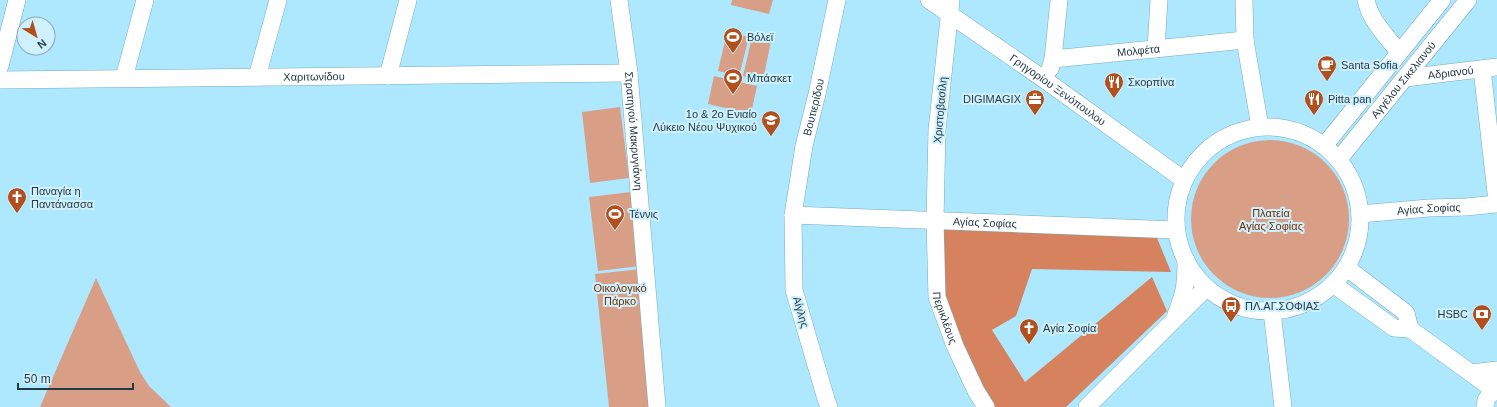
<svg xmlns="http://www.w3.org/2000/svg" width="1497" height="407" viewBox="0 0 1497 407" font-family="Helvetica,sans-serif">
	<rect width="100%" height="100%" fill="#aee8fe"/>
	<g fill="#d99e86">
		<path d="M732 0H773L769 14 731 5Z"/>
		<path d="M727 32 749 37 739 76 718 71Z"/>
		<path d="M752 37 771 41 763 80 743 76Z"/>
		<path d="M714 76 757 86 751 114 708 104Z"/>
		<path d="M620 107 629 178 590 183 582 112Z"/>
		<circle cx="1270" cy="219" r="79"/>
		<path d="M631 192 640 266 598 271 589 197Z"/>
		<path d="M641 269 653 407H609L595 274Z"/>
		<path d="M96 278 140 372 149 386 171 407H40Z"/>
	</g>
	<path fill="#d6825e" d="M939 225 1155 233 1171 272 1032 269 1016 316 992 330 1025 382 1152 277 1167 311 1066 407H991L978 386 942 294Z"/>
	<g fill="none" stroke-linecap="round" stroke-linejoin="round">
		<g stroke="#74acc1" stroke-width="18">
			<g id="minor">
				<path id="s1" d="M619 0 629 73 657 407"/>
				<path id="s2" d="M929 0 1045 80 1184 180"/>
				<path id="s3" d="M951 0 937 130 935 220 937 297 955 346 976 391 986 407"/>
				<path d="M1244 0 1245 40 1260 127"/>
				<path d="M1366 0C1370 20 1387 37 1399 52"/>
				<path d="M1156 49 1159 0"/>
				<path id="s4" d="M1053 59 1245 40"/>
				<path d="M0 66 17 0"/>
				<path d="M1050 69 1053 59 1059 0"/>
				<path d="M1482 69 1497 202"/>
				<path d="M388 76 408 0"/>
				<path d="M257 77 278 0"/>
				<path d="M124 78 145 0"/>
				<path id="s5" d="M1405 78 1497 67"/>
				<path id="s6" d="M0 80 629 73"/>
				<circle cx="1268" cy="219" r="92"/>
				<path d="M1324 146 1442 0"/>
				<path id="s7" d="M1339 159 1468 0"/>
				<path id="s8" d="M1360 214 1429 208 1466 207 1497 204"/>
				<path id="s9" d="M793 215 1176 230"/>
				<path d="M1347 268 1406 313 1410 329"/>
				<path d="M1333 284 1394 328 1410 329 1497 392"/>
				<path d="M1272 311 1283 407"/>
				<path d="M1176 314C1185 293 1186 283 1186 260"/>
				<path d="M1471 373 1497 370"/>
				<path id="s10" d="M829 407 826 399 794 290 793 215 804 146 817 94 837 0"/>
				<path d="M1087 407 1206 288"/>
				<path d="M1485 407 1486 400 1497 385"/>
			</g>
		</g>
		<use href="#minor" stroke="#fff" stroke-width="17"/>
	</g>
	<defs>
		<g id="stadium-pin" transform="scale(1)"><path d="M0 17L-7.5 6A9.5 9.5 0 1 1 7.5 6Z" fill="#b34f1d" stroke="#cff1fe"/><path d="M0-5a6.5 5 0 1 0 0 10a6.5 5 0 1 0 0-10ZM-3.5-1.8h7v3.6h-7Z" fill="#fff"/></g>
		<g id="cafe-pin" transform="scale(1)"><path d="M0 17L-7.5 6A9.5 9.5 0 1 1 7.5 6Z" fill="#b34f1d" stroke="#cff1fe"/><path d="M-5.5-4.5H6V0H3Q3 3.5 0 3.5H-2.5Q-5.5 3.5-5.5 0ZM3-3.2v2h1.7v-2ZM-6 4.5H4V6H-6Z" fill="#fff"/></g>
		<g id="restaurant-pin" transform="scale(1)"><path d="M0 17L-7.5 6A9.5 9.5 0 1 1 7.5 6Z" fill="#b34f1d" stroke="#cff1fe"/><path d="M-5-6h1v4h1v-4h1v4h1v-4h1v5L-1.5 .5V6h-2V.5L-5-1ZM5-6V6H3V1.5H1.5Q1.5-4 5-6Z" fill="#fff"/></g>
		<g id="office-pin" transform="scale(1)"><path d="M0 17L-7.5 6A9.5 9.5 0 1 1 7.5 6Z" fill="#b34f1d" stroke="#cff1fe"/><path d="M-6-3h4V-5.5h4V-3h4V5H-6ZM-1-4.5V-3h2v-1.5ZM-6 0V1H6V0Z" fill="#fff"/></g>
		<g id="school-pin" transform="scale(1)"><path d="M0 17L-7.5 6A9.5 9.5 0 1 1 7.5 6Z" fill="#b34f1d" stroke="#cff1fe"/><path d="M0-5L7-2L0 1L-7-2ZM-4 1L0 2.5L4 1V4Q0 6-4 4Z" fill="#fff"/></g>
		<g id="church-pin" transform="scale(1)"><path d="M0 17L-7.5 6A9.5 9.5 0 1 1 7.5 6Z" fill="#b34f1d" stroke="#cff1fe"/><path d="M-1.2-6h2.4v3.5h3.3v2.4h-3.3V6h-2.4V-.1h-3.3v-2.4h3.3Z" fill="#fff"/></g>
		<g id="bus-pin" transform="scale(1)"><path d="M0 17L-7.5 6A9.5 9.5 0 1 1 7.5 6Z" fill="#b34f1d" stroke="#cff1fe"/><path d="M-5-6H5V4H4V6H2V4H-2V6H-4V4H-5ZM-3.5-4V0h7V-4ZM-3.5 1.2v1.5H-2V1.2ZM2 1.2v1.5H3.5V1.2Z" fill="#fff"/></g>
		<g id="bank-pin" transform="scale(1)"><path d="M0 17L-7.5 6A9.5 9.5 0 1 1 7.5 6Z" fill="#b34f1d" stroke="#cff1fe"/><path d="M-6-4H6V4H-6ZM0-2.3a2.3 2.3 0 1 0 0 4.6a2.3 2.3 0 1 0 0-4.6Z" fill="#fff"/></g>
	</defs>
	<g fill-rule="evenodd">
		<use href="#stadium-pin" x="733" y="37"/>
		<use href="#cafe-pin" x="1327" y="65"/>
		<use href="#stadium-pin" x="733" y="78"/>
		<use href="#restaurant-pin" x="1114" y="82"/>
		<use href="#office-pin" x="1035" y="99"/>
		<use href="#restaurant-pin" x="1314" y="99"/>
		<use href="#school-pin" x="771" y="120"/>
		<use href="#church-pin" x="17" y="197"/>
		<use href="#stadium-pin" x="615" y="214"/>
		<use href="#bus-pin" x="1231" y="306"/>
		<use href="#bank-pin" x="1482" y="314"/>
		<use href="#church-pin" x="1029" y="328"/>
	</g>
	<g text-anchor="middle" stroke-width="4" stroke-linejoin="round" paint-order="stroke">
		<g font-size="11" fill="#243b44" stroke="#cff1fe" text-anchor="start">
			<text x="747" y="41">Βόλεϊ</text>
			<text x="1341" y="69">Santa Sofia</text>
			<text x="747" y="82">Μπάσκετ</text>
			<text x="1128" y="86">Σκορπίνα</text>
			<text x="1021" y="103" text-anchor="end">DIGIMAGIX</text>
			<text x="1328" y="103">Pitta pan</text>
			<text x="757" y="118" text-anchor="end">1ο &amp; 2ο Ενιαίο<tspan x="757" dy="13">Λύκειο Νέου Ψυχικού</tspan></text>
			<text x="31" y="195">Παναγία η<tspan x="31" dy="13">Παντάνασσα</tspan></text>
			<text x="629" y="218">Τέννις</text>
			<text x="1245" y="310">ΠΛ.ΑΓ.ΣΟΦΙΑΣ</text>
			<text x="1468" y="318" text-anchor="end">HSBC</text>
			<text x="1043" y="332">Αγία Σοφία</text>
		</g>
		<g font-size="11" fill="#243b44" stroke="#cff1fe">
			<text dy="4" stroke="none"><textPath href="#s4" startOffset="86">Μολφέτα</textPath></text>
			<text dy="4" stroke="none"><textPath href="#s5" startOffset="46">Αδριανού</textPath></text>
			<text dy="4" stroke="none"><textPath href="#s6" startOffset="314">Χαριτωνίδου</textPath></text>
			<text dy="4" stroke="none"><textPath href="#s7" startOffset="102">Αγγέλου Σικελιανού</textPath></text>
			<text dy="4" stroke="none"><textPath href="#s2" startOffset="157">Γρηγορίου Ξενόπουλου</textPath></text>
			<text dy="4" stroke="none"><textPath href="#s10" startOffset="307">Βουτιερίδου</textPath></text>
			<text transform="translate(940 110) rotate(-85)" y="4">Χριστοβασίλη</text>
			<text dy="4" stroke="none"><textPath href="#s1" startOffset="132">Στρατηγού Μακρυγιάννη</textPath></text>
			<text dy="4" stroke="none"><textPath href="#s8" startOffset="69">Αγίας Σοφίας</textPath></text>
			<text dy="4" stroke="none"><textPath href="#s9" startOffset="192">Αγίας Σοφίας</textPath></text>
			<text transform="translate(801 312) rotate(74)" y="4">Αίγλης</text>
			<text dy="4" stroke="none"><textPath href="#s3" startOffset="320">Περικλέους</textPath></text>
		</g>
		<g font-size="11" fill="#782d02" stroke="#cff1fe">
			<text x="1271" y="217">Πλατεία<tspan x="1271" dy="13">Αγίας Σοφίας</tspan></text>
			<text x="620" y="292">Οικολογικό<tspan x="620" dy="13">Πάρκο</tspan></text>
		</g>
	</g>
	<g transform="translate(36 36) rotate(143)"><circle r="19" fill="#cff1fe" stroke="#8ba8b4"/>
	<path d="M0-3L7 15L0 10L-7 15Z" fill="#b34f1d"/>
	<text y="-6" font-size="11" font-weight="bold" text-anchor="middle" fill="#243b44">N</text>
	</g>
	<path d="M18 383v6h115v-6" fill="none" stroke="#243b44" stroke-width="2"/>
	<text x="24" y="383" font-size="12" fill="#243b44" stroke="#cff1fe" stroke-width="3" paint-order="stroke">50 m</text>
</svg>
